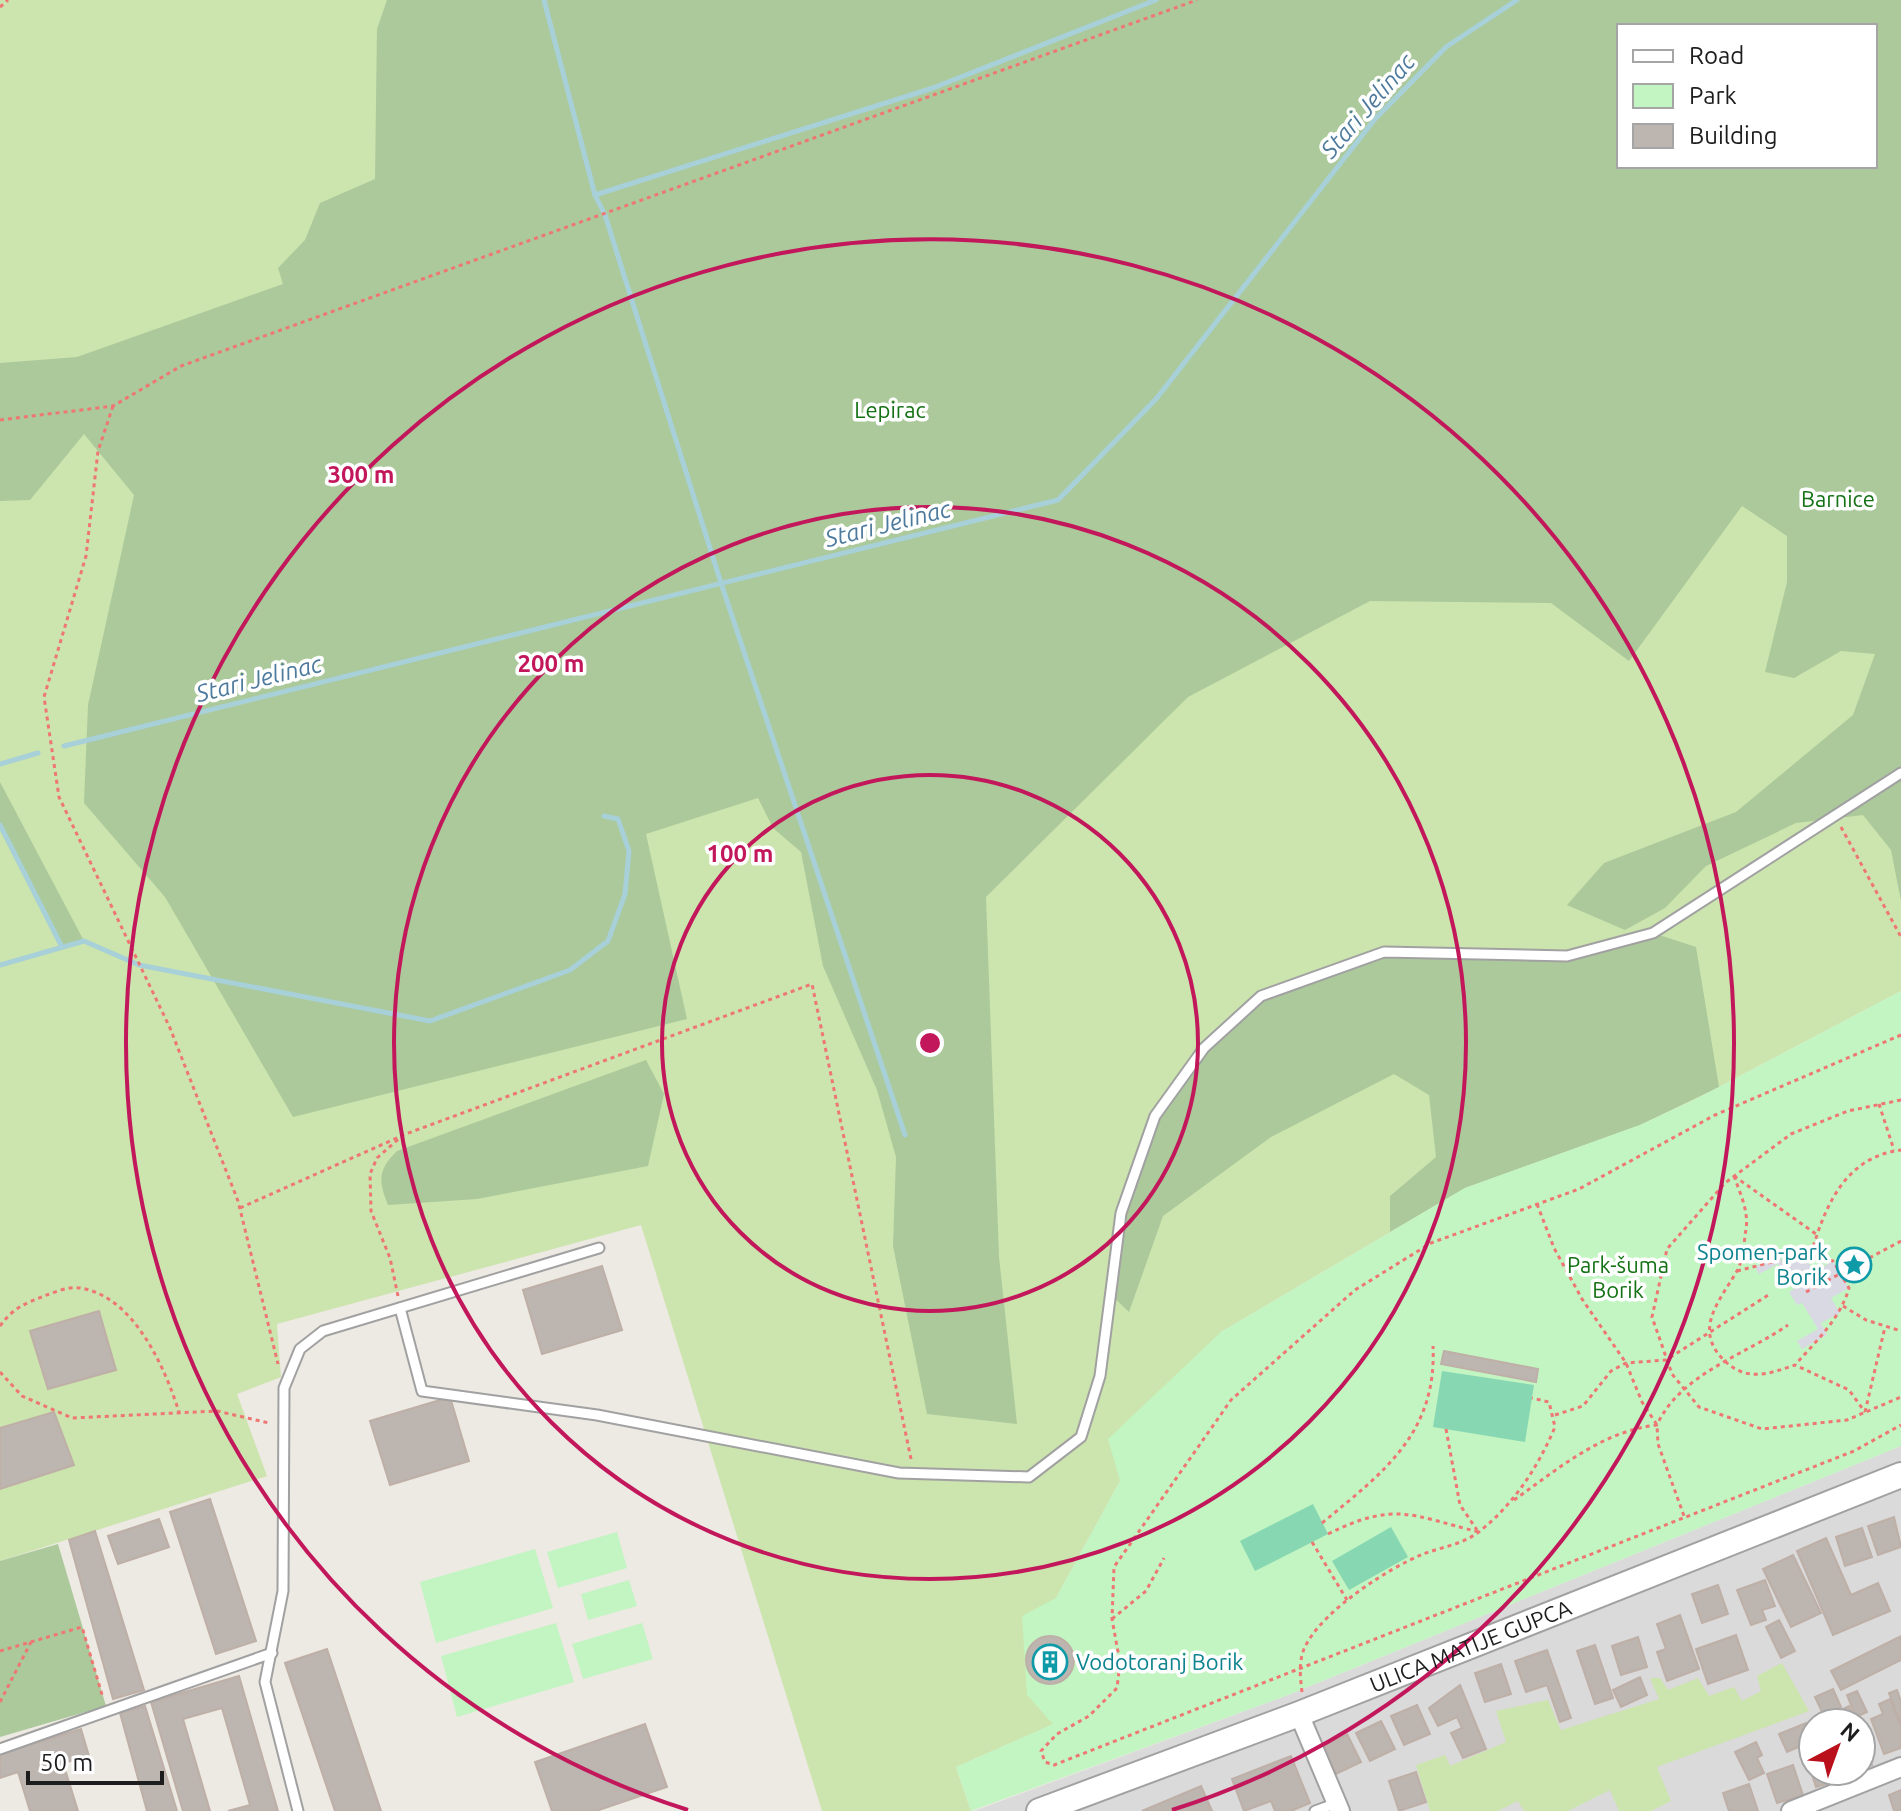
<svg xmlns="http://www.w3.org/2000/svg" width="1901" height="1811" viewBox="0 0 1901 1811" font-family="Ubuntu,sans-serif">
	<rect width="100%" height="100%" fill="#ede9e3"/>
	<path fill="#dbdada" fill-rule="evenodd" d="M1901 1446V1811H974L1283 1697ZM1813 1723H1861V1771H1813Z"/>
	<g fill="#cce4ad" fill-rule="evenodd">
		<path d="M0 0H1901V991L1698 1098 1640 1125 1465 1188 1221 1332 1120 1481 1056 1598 1054 1724 956 1767 971 1811H822L641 1225 277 1324 281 1377 237 1394 267 1476 0 1561ZM1619 26H1875V166H1619Z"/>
		<path d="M1782 1663 1809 1711 1657 1767 1671 1801 1651 1811H1619L1610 1790 1568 1811H1524L1518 1801 1498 1811H1430L1416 1765 1445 1755 1450 1766 1506 1742 1496 1711 1548 1700 1561 1730 1659 1699 1650 1678H1660L1668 1690 1698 1678 1709 1696 1734 1687 1742 1701 1761 1691 1757 1676Z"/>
	</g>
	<g fill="#acc99b" fill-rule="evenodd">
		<path d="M387 0H1901V901L1891 850 1863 815 1796 823 1706 866 1665 908 1625 930 1567 905 1604 863 1736 812 1853 715 1875 654 1841 651 1794 678 1765 672 1787 582V536L1742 506 1629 661 1551 603 1370 601 1188 697 986 897 999 1257 1017 1424 927 1414 893 1246 896 1157 877 1090 823 966 801 852 773 828 758 798 646 834 687 1019 293 1117 165 897 84 803 88 705 134 495 84 434 30 500 0 501V363L77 357 283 284 278 268 305 240 320 203 375 179 377 29ZM1619 26H1875V166H1619Z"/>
		<path d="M0 782 84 941 62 947 0 825Z"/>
		<path d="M1653 933 1696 947 1719 1087 1640 1125 1465 1188 1390 1232V1196L1436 1157 1429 1095 1394 1074 1271 1137 1163 1216 1129 1312 1111 1295 1121 1213 1155 1116 1204 1048 1261 996 1384 952 1567 956Z"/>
		<path d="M646 1060 664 1094 648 1166 477 1199 388 1205C378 1180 378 1170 397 1151Z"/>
		<path d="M58 1544 106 1706 0 1737V1561Z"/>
	</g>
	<g fill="#c3f5c3">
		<path d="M1901 991V1446L1283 1697 971 1811 956 1767 1053 1724 1027 1695 1022 1616 1056 1598 1120 1481 1108 1439 1221 1332 1465 1188 1640 1125 1698 1098Z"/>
		<path d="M617 1532 627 1568 558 1588 547 1552Z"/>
		<path d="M535 1549 553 1608 436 1643 420 1582Z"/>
		<path d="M629 1580 637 1606 588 1620 581 1594Z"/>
		<path d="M556 1623 574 1682 457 1717 441 1656Z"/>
		<path d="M642 1623 653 1659 583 1679 572 1644Z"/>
	</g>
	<g fill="#87d7b2">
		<path d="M1442 1371 1534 1385 1525 1442 1433 1427Z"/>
		<path d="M1313 1504 1328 1534 1255 1571 1240 1541Z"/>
		<path d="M1391 1527 1408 1557 1349 1590 1332 1561Z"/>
	</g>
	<path fill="#d8d9e3" d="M1778 1254 1784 1264 1804 1254 1814 1272 1833 1261 1849 1288 1831 1298 1840 1313 1821 1323 1827 1335 1802 1349 1797 1341 1818 1329 1802 1303 1797 1305 1789 1292 1794 1289 1778 1264 1759 1274 1755 1267Z"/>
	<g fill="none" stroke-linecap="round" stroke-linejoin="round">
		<g stroke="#a7d0d8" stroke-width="5">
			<path d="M544 0 595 195 933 88 1156 0"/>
			<path d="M595 195 605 215 721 583 905 1135"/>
			<path d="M64 746 1058 500 1156 399 1375 119 1446 47 1517 0"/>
			<path d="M0 764 38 753"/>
			<path d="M0 825 62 947"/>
			<path d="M0 965 84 941 139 965 430 1021 570 970 608 941 625 894 629 851 618 819 604 816"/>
		</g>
	</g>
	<g fill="#bdb5b0" stroke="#beafa7" stroke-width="2">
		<path d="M602 1266 622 1330 542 1354 523 1290Z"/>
		<path d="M99 1311 116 1370 48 1389 30 1331Z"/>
		<path d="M1444 1351 1538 1369 1536 1382 1441 1364Z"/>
		<path d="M450 1397 469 1461 390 1485 370 1421Z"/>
		<path d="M54 1412 74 1465 0 1489V1428Z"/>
		<path d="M210 1499 256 1641 216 1654 170 1512Z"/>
		<path d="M1894 1517 1901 1547 1878 1555 1868 1526Z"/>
		<path d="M159 1519 169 1547 118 1564 108 1536Z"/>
		<path d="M1862 1528 1872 1557 1845 1566 1836 1537Z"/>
		<path d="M95 1531 144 1690 113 1699 69 1540Z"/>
		<path d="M1826 1538 1851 1595 1878 1583 1890 1611 1833 1635 1797 1551Z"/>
		<path d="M1793 1555 1821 1613 1791 1627 1763 1569Z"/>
		<path d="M1765 1580 1775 1606 1762 1610 1766 1620 1751 1625 1737 1590Z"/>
		<path d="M1718 1585 1728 1614 1702 1623 1692 1594Z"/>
		<path d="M1680 1615 1699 1669 1667 1681 1657 1652 1666 1649 1657 1624Z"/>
		<path d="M1779 1620 1795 1651 1781 1658 1766 1627Z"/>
		<path d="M1736 1635 1748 1670 1708 1684 1696 1649Z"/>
		<path d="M1901 1636V1660L1841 1690 1831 1671Z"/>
		<circle cx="1050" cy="1660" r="24"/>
		<path d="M1638 1637 1647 1667 1621 1675 1612 1646Z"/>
		<path d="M1595 1645 1613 1698 1595 1704 1577 1651Z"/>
		<path d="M327 1649 381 1811H335L285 1663Z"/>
		<path d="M1547 1650 1571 1718 1560 1722 1547 1685 1526 1692 1515 1661Z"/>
		<path d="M1501 1664 1511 1694 1485 1702 1475 1673Z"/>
		<path d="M239 1676 278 1811H228L250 1805 222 1708 183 1719 210 1811H183L151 1702Z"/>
		<path d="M1640 1677 1647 1695 1621 1707 1613 1690Z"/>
		<path d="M1460 1685 1486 1749 1463 1758 1451 1733 1462 1728 1457 1717 1438 1726 1429 1708Z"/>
		<path d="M1833 1689 1841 1707 1823 1714 1815 1697Z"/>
		<path d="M1897 1690 1901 1702V1725L1889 1693Z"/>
		<path d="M1857 1691 1867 1712 1856 1717 1847 1695Z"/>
		<path d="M1890 1699 1901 1727V1748L1884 1754 1871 1719 1883 1714 1879 1704Z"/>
		<path d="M1417 1705 1430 1734 1404 1745 1391 1716Z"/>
		<path d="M145 1706 177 1811H147L120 1713Z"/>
		<path d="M1849 1706 1857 1723H1840L1835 1713Z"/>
		<path d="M1381 1721 1395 1749 1370 1761 1356 1733Z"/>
		<path d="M1806 1723 1813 1741 1787 1752 1779 1734Z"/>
		<path d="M645 1724 667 1787 596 1811H552L535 1762Z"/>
		<path d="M81 1729 89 1756 63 1763 78 1811H30L18 1772 0 1778V1754Z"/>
		<path d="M1347 1734 1361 1762 1336 1774 1322 1747Z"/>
		<path d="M1862 1735 1872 1765 1861 1768V1736Z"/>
		<path d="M1756 1742 1762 1755 1757 1758 1764 1773 1749 1780 1735 1752Z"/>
		<path d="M1813 1755V1771H1840L1842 1779 1816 1787 1806 1757Z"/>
		<path d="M1291 1756 1310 1803 1291 1811H1275L1271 1801 1244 1811 1232 1779Z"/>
		<path d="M1793 1765 1803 1795 1777 1803 1767 1774Z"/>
		<path d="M1416 1772 1426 1802 1399 1811 1389 1781Z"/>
		<path d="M1749 1784 1758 1811H1729L1723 1793Z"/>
		<path d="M1201 1786 1212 1811H1142Z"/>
		<path d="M1901 1790V1811H1894L1889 1795Z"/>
	</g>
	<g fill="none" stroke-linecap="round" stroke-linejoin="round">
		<g stroke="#a1a1a1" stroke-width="13">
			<g id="service">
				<path d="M400 1308 422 1391 597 1415 899 1473 1029 1477 1081 1437 1100 1376 1121 1213 1155 1116 1204 1048 1261 996 1384 952 1567 956 1653 933 1901 773"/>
				<path d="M0 1749 272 1653"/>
				<path d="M298 1811 265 1682 283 1591 284 1388 300 1349 323 1331 599 1248"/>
				<path d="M1315 1811 1337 1803"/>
			</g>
		</g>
		<g stroke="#a1a1a1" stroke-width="22">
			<g id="minor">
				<path d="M1299 1714 1340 1811"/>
				<path d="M1791 1811 1901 1767"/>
			</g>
		</g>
		<g stroke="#a1a1a1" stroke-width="28">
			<g id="tertiary">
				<path id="s1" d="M1039 1811 1299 1714 1901 1475"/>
			</g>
		</g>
		<g stroke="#ee7673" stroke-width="3" stroke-dasharray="4 4" stroke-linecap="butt">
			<path d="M0 7 8 0"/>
			<path d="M113 406 98 451 86 556 44 697 59 797 170 1028 238 1201 278 1364"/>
			<path d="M0 420 113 406 181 366 1197 0"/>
			<path d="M1841 827 1901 937"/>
			<path d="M1901 1035 1715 1115 1579 1189 1431 1243 1355 1290 1231 1400 1114 1567 1112 1619 1120 1663 1117 1688 1089 1716 1057 1734 1041 1751 1045 1762 1054 1765 1854 1451 1901 1425"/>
			<path d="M1901 1100 1848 1111 1791 1134 1725 1183 1667 1249 1652 1317 1672 1374 1699 1407 1762 1429 1847 1420 1901 1397"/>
			<path d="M1879 1104 1894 1150"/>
			<path d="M1734 1176C1740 1193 1749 1212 1746 1229 1744 1241 1743 1261 1737 1271 1719 1302 1691 1331 1727 1363 1749 1382 1771 1373 1795 1365L1849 1390 1865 1412"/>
			<path d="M1734 1176 1816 1234"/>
			<path d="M1537 1204 1554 1248 1582 1299 1626 1363 1642 1402 1657 1425 1658 1444 1684 1516"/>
			<path d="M240 1208 399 1137"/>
			<path d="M1811 1254C1825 1206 1845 1157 1901 1150"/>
			<path d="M1737 1271 1804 1254 1833 1261 1849 1288C1840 1319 1817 1340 1796 1364"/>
			<path d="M1806 1292 1901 1241"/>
			<path d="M398 1296 390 1258 371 1211 370 1174 377 1158 403 1135 812 984 911 1459"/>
			<path d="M1843 1306 1866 1320 1901 1331"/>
			<path d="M0 1326C13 1308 24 1304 44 1296 55 1292 69 1286 80 1288 134 1296 165 1368 179 1412"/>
			<path d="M0 1372 22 1396 72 1418 217 1411 269 1423"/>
			<path d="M1865 1412 1885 1327"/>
			<path d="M1555 1415 1583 1406 1611 1371 1626 1363 1666 1360 1770 1294"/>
			<path d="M1446 1429 1460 1505 1477 1530"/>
			<path d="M1514 1500C1558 1469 1602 1431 1657 1425 1680 1374 1745 1355 1788 1325"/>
			<path d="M1322 1523C1384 1472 1437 1433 1433 1346"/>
			<path d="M1328 1534C1395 1501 1410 1515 1479 1532"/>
			<path d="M1312 1542 1347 1600"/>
			<path d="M1112 1619 1146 1591 1164 1558"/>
			<path d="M0 1651 82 1627 103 1698"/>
			<path d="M1302 1692C1300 1675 1298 1658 1307 1643 1326 1609 1387 1569 1423 1554 1442 1547 1464 1544 1480 1531 1514 1504 1538 1467 1555 1427L1549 1402 1532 1398"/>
			<path d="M0 1702 31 1642"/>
		</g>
		<use href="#service" stroke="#fff" stroke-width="9"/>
		<use href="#minor" stroke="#fff" stroke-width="18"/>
		<use href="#tertiary" stroke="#fff" stroke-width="24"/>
	</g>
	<g fill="none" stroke="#c2185b" stroke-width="4">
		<circle cx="930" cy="1043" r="268"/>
		<circle cx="930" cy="1043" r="536"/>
		<path d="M688 1810A804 804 0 1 1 1172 1810"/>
	</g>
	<defs>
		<g id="sight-ring" transform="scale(1.8)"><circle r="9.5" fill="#fff" stroke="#0f9aa8" stroke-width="1.5"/><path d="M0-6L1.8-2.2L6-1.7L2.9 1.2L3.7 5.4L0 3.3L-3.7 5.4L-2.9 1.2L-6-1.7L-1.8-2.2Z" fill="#0f9aa8"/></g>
		<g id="building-ring" transform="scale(1.8)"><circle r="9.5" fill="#fff" stroke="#0f9aa8" stroke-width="1.5"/><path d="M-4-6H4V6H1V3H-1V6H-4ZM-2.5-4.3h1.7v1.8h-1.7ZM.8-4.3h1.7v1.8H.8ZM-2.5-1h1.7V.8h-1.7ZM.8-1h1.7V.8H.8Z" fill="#0f9aa8"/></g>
	</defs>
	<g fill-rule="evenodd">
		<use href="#sight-ring" x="1854" y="1265"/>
		<use href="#building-ring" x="1050" y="1662"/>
	</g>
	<g text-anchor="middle" stroke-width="7" stroke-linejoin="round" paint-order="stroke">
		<g font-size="22" fill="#147214" stroke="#fff">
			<text x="890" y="418">Lepirac</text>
			<text x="1838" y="507">Barnice</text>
			<text x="1618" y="1273">Park-šuma<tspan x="1618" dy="25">Borik</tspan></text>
		</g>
		<g font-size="22" fill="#0d838f" stroke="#fff" text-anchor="end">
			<text x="1828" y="1260">Spomen-park<tspan x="1828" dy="25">Borik</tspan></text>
			<text x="1076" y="1670" text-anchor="start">Vodotoranj Borik</text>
		</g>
		<g font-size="22" fill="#1d1d1d" stroke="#fff">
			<text dy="8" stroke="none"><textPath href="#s1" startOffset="462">ULICA MATIJE GUPCA</textPath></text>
		</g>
		<g font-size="24" font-style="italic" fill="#4e7b9d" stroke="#fff">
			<text transform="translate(1368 106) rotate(-49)" y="8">Stari Jelinac</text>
			<text transform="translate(888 524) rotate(-14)" y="8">Stari Jelinac</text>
			<text transform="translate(259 679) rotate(-14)" y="8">Stari Jelinac</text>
		</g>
	</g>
	<circle cx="930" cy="1043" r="12" fill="#c2185b" stroke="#fff" stroke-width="4"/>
	<g font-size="24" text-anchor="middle" font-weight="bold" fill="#c2185b" stroke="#fff" stroke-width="7" stroke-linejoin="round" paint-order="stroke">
		<text x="361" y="483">300 m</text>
		<text x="551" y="672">200 m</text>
		<text x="740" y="862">100 m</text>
	</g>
	<rect x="1617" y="24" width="260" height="144" fill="#ffffff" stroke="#a5a5a5" stroke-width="2"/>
	<rect x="1633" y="50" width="40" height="12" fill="#ffffff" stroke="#a5a5a5" stroke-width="2"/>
	<text x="1689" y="64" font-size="24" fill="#1d1d1d">Road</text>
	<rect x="1633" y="84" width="40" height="24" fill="#c3f5c3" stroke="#a5a5a5" stroke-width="2"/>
	<text x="1689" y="104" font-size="24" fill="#1d1d1d">Park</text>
	<rect x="1633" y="124" width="40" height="24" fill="#bdb5b0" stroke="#a5a5a5" stroke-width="2"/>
	<text x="1689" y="144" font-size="24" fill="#1d1d1d">Building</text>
	<g transform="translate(1837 1747) rotate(41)"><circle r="38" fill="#ffffff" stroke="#a5a5a5" stroke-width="2"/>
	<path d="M0-6L14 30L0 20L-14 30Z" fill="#ba101c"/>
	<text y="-12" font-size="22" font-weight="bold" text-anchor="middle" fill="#1d1d1d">N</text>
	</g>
	<path d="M28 1771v12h134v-12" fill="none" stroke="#1d1d1d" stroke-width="4"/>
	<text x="40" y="1771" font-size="24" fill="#1d1d1d" stroke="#ffffff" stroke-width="6" paint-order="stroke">50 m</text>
</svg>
